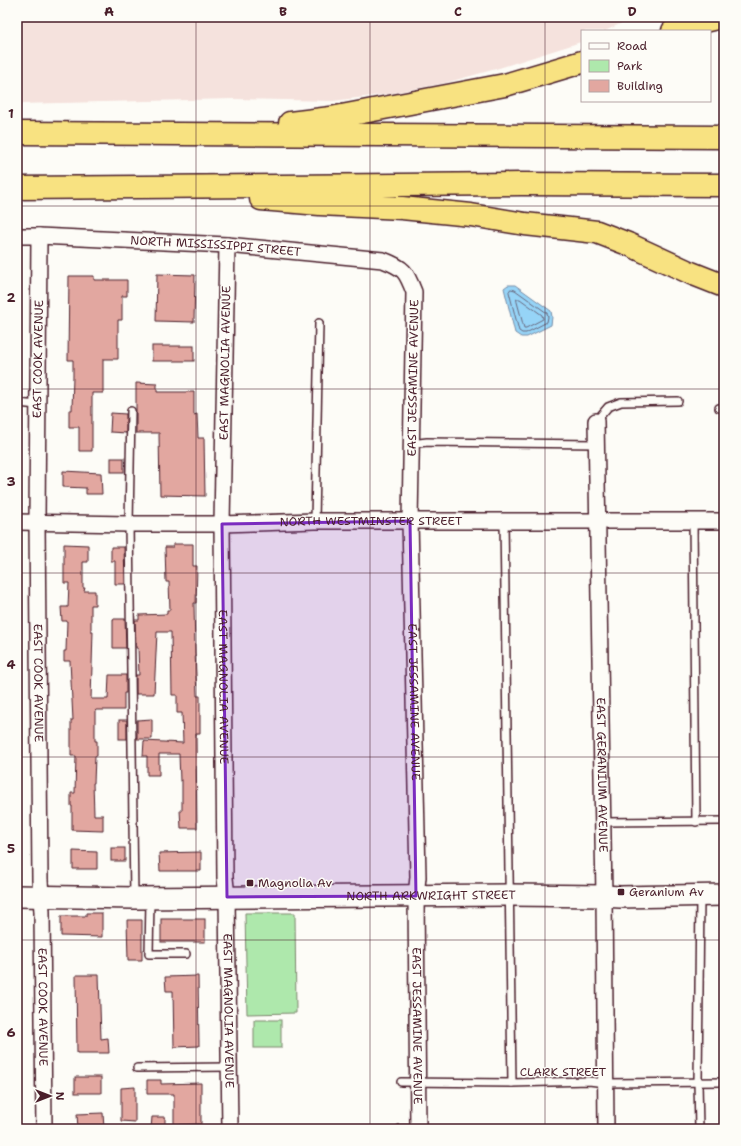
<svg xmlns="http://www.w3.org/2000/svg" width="741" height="1146" viewBox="0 0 741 1146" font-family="'Shantell Sans',sans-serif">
	<rect width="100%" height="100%" fill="#fdfcf7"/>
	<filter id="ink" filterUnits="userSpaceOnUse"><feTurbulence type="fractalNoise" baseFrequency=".025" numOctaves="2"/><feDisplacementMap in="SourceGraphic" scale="8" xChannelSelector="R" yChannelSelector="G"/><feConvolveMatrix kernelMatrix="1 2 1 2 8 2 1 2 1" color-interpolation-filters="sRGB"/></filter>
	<g filter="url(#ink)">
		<path fill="#f5e2dd" d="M17 17H642L624 22 605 31H582L581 42 496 69 445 83 388 94 333 101 233 99 17 104Z"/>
		<g fill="#aee8ac" stroke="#7c846c">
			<path d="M245 913H295L296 1013 247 1014Z"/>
			<rect x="254" y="1020" width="27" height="28"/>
		</g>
		<path fill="#96d4f7" stroke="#788ca5" d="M508 285H515L551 311 552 317 551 325 527 337H521L515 333 504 288Z"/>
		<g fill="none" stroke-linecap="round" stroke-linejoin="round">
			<g stroke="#68677d" stroke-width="1">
				<path d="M511 289 515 290 547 313 548 317 547 322 526 333H522L519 331 509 292Z"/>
				<path d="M517 299H520L542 315 543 319 526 328H524L517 302Z"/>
			</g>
		</g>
		<g fill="#e2a7a0" stroke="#4a1f2b">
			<path d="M157 274 195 275 194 322 156 321Z"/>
			<path d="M69 276H94V280H127V296H122V320H118V359H103V393H92V451H79V427H69V410H72L73 376V360H68Z"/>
			<rect x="152" y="346" width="42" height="15"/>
			<path d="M136 383 157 384V392H194V415L197 414 198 438H204L205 496 160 495 159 433H136Z"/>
			<path d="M111 413 126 414V433L110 432Z"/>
			<rect x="111" y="458" width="13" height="14"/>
			<path d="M63 471 101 473 102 494H86V488L63 487Z"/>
			<path d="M64 544 88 545V562H83V588H85L84 591H95V605H91V631H93L91 699H108L109 675H126V693H124V710H96L95 711V741H97V756H95L94 783H93L94 815H103V831L72 830V806H71V793H75L76 756H71V720H73L70 661H64V651H66L67 621H62L61 607H68L69 583H64Z"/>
			<path d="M173 544H193V566H197L196 603H194L195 652 197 696H200V734H196L197 828H181L180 810H182V780L180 781 179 754H159V775H147V756H143L144 741 183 743 182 713H177V695H172L171 632H157L154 694H136V675H139L138 648H136L135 620H139V615L167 614V610H170L169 582H166L165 547H173Z"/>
			<path d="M111 547H124L125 584H115V561H111Z"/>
			<path d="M113 619H125L126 648H113Z"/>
			<path d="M152 719V739H137V720Z"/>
			<rect x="119" y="720" width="8" height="19"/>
			<rect x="111" y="848" width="14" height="13"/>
			<path d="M73 851 97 852V869H73Z"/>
			<path d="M201 852V871H160L159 853Z"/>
			<path d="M86 913H102V937L61 936V916H86Z"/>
			<rect x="161" y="919" width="44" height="23"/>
			<path d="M127 920H142V960H128Z"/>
			<path d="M76 975H99L101 1039 108 1038 109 1053H77Z"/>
			<path d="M198 976 199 1046 174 1047 173 991H166L165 977Z"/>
			<rect x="75" y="1077" width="26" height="16"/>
			<path d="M147 1080H161V1084L201 1083V1124L174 1125V1094H147Z"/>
			<path d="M135 1087V1122L121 1121V1088Z"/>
			<path d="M103 1113 104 1129H78L77 1114Z"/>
			<path d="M152 1117H165V1129H151Z"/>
		</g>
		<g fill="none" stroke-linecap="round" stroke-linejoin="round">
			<g stroke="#4a1f2b" stroke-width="10">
				<g id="lane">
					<path d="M17 403 38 405"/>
					<path d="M719 408H724"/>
					<path d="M131 411 129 524 134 897"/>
					<path d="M596 421 608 407 621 402 678 401"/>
					<path d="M411 444 427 442 596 444"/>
					<path d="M315 521 319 323"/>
					<path d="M504 521 512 1083"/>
					<path d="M693 521 696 822"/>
					<path d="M603 822 724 821"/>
					<path d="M150 900 149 954H186"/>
					<path d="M137 1068 229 1067"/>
					<path d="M401 1082 512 1083 589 1081 605 1083 724 1082"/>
					<path d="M400 1129H418"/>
					<path d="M699 1129 698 1082 700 897"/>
				</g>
			</g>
			<g stroke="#4a1f2b" stroke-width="18">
				<g id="street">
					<path id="s1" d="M17 236H39L227 245 383 260C404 268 406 271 414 292L410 521 418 877 416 896 418 1129"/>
					<path id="s2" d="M39 236 37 522 40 880 42 912 44 1129"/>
					<path id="s3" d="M227 245 222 524 225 878 227 897 230 1129"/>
					<path id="s4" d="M596 421 604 896 606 1129"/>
					<path id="s5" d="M17 522 129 524H222L315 521H724"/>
				</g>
			</g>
			<g stroke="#4a1f2b" stroke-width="24">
				<g id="secondary">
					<path id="s6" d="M17 896 134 898 510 895 604 896 620 897 724 895"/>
				</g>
			</g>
			<g stroke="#4a1f2b" stroke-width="25">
				<g id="highway">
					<path d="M673 31 695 23 721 17"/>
					<path d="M290 123 331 118 505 85 582 62"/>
					<path d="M17 133 724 137"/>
					<path d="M17 188 521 184 724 185"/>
					<path d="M261 199 320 204 402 208 471 215 525 224 597 232 628 244 691 273 724 286"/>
				</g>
			</g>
			<use href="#lane" stroke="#fdfcf7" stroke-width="7"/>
			<use href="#street" stroke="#fdfcf7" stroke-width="15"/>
			<use href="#secondary" stroke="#fdfcf7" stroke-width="21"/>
			<use href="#highway" stroke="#f8e281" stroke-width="22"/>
		</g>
	</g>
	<path fill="#7b2cbf" fill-opacity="0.2" stroke="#7b2cbf" stroke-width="3" stroke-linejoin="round" d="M410 521 416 896 227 897 222 524Z"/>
	<path fill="none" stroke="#4a1f2b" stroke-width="1" stroke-opacity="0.55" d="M196 17V1129M370 17V1129M545 17V1129M17 206H724M17 389H724M17 573H724M17 757H724M17 940H724"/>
	<g fill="#4a1f2b" stroke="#fdfcf7" stroke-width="1.5">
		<rect x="246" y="879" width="8" height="8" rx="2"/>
		<rect x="617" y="888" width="8" height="8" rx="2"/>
	</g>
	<g text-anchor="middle" stroke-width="3" stroke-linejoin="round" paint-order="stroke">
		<g font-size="12" fill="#4a1f2b" stroke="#fdfcf7">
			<text dy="4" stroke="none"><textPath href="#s1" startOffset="199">NORTH MISSISSIPPI STREET</textPath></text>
			<text transform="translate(38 359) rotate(-89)" y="4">EAST COOK AVENUE</text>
			<text transform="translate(225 363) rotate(-89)" y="4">EAST MAGNOLIA AVENUE</text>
			<text transform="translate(413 378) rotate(-89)" y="4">EAST JESSAMINE AVENUE</text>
			<text dy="4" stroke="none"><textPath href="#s5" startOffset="354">NORTH WESTMINSTER STREET</textPath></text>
			<text dy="4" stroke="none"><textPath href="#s2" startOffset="447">EAST COOK AVENUE</textPath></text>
			<text dy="4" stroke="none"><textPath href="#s3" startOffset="442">EAST MAGNOLIA AVENUE</textPath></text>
			<text dy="4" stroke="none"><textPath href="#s1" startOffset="824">EAST JESSAMINE AVENUE</textPath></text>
			<text dy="4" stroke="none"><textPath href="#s4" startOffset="354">EAST GERANIUM AVENUE</textPath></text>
			<text dy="4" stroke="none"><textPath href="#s6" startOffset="414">NORTH ARKWRIGHT STREET</textPath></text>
			<text dy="4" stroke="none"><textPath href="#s2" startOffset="771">EAST COOK AVENUE</textPath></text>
			<text dy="4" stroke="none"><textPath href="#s3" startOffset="766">EAST MAGNOLIA AVENUE</textPath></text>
			<text dy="4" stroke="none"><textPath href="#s1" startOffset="1148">EAST JESSAMINE AVENUE</textPath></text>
			<text x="563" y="1076">CLARK STREET</text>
		</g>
		<g font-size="12" fill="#4a1f2b" stroke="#fdfcf7" text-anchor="start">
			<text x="258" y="887">Magnolia Av</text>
			<text x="629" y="896">Geranium Av</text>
		</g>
	</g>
	<rect width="741" height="1146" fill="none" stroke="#fdfcf7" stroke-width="44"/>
	<rect x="581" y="30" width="130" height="72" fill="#fdfcf7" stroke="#b5a4a5"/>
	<rect x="589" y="43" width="20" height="6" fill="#fdfcf7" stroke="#b5a4a5"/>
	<text x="617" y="50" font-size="12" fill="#4a1f2b">Road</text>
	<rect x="589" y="60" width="20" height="12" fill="#aee8ac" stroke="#b5a4a5"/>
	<text x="617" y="70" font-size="12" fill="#4a1f2b">Park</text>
	<rect x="589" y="80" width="20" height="12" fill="#e2a7a0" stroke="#b5a4a5"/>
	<text x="617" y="90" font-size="12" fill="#4a1f2b">Building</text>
	<g transform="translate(50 1096) rotate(90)" stroke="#fdfcf7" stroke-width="3" paint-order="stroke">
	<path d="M0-3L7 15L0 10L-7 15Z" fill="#4a1f2b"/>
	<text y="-6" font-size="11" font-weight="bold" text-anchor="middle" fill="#4a1f2b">N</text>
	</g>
	<rect x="22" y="22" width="697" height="1102" fill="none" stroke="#4a1f2b" stroke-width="1.5"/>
	<g font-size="13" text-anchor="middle" font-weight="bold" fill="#4a1f2b">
		<text x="109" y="16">A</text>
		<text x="283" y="16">B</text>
		<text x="458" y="16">C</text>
		<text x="632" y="16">D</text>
		<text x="11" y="118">1</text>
		<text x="11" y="302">2</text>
		<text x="11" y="486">3</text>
		<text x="11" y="669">4</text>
		<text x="11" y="853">5</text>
		<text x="11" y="1037">6</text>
	</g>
</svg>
